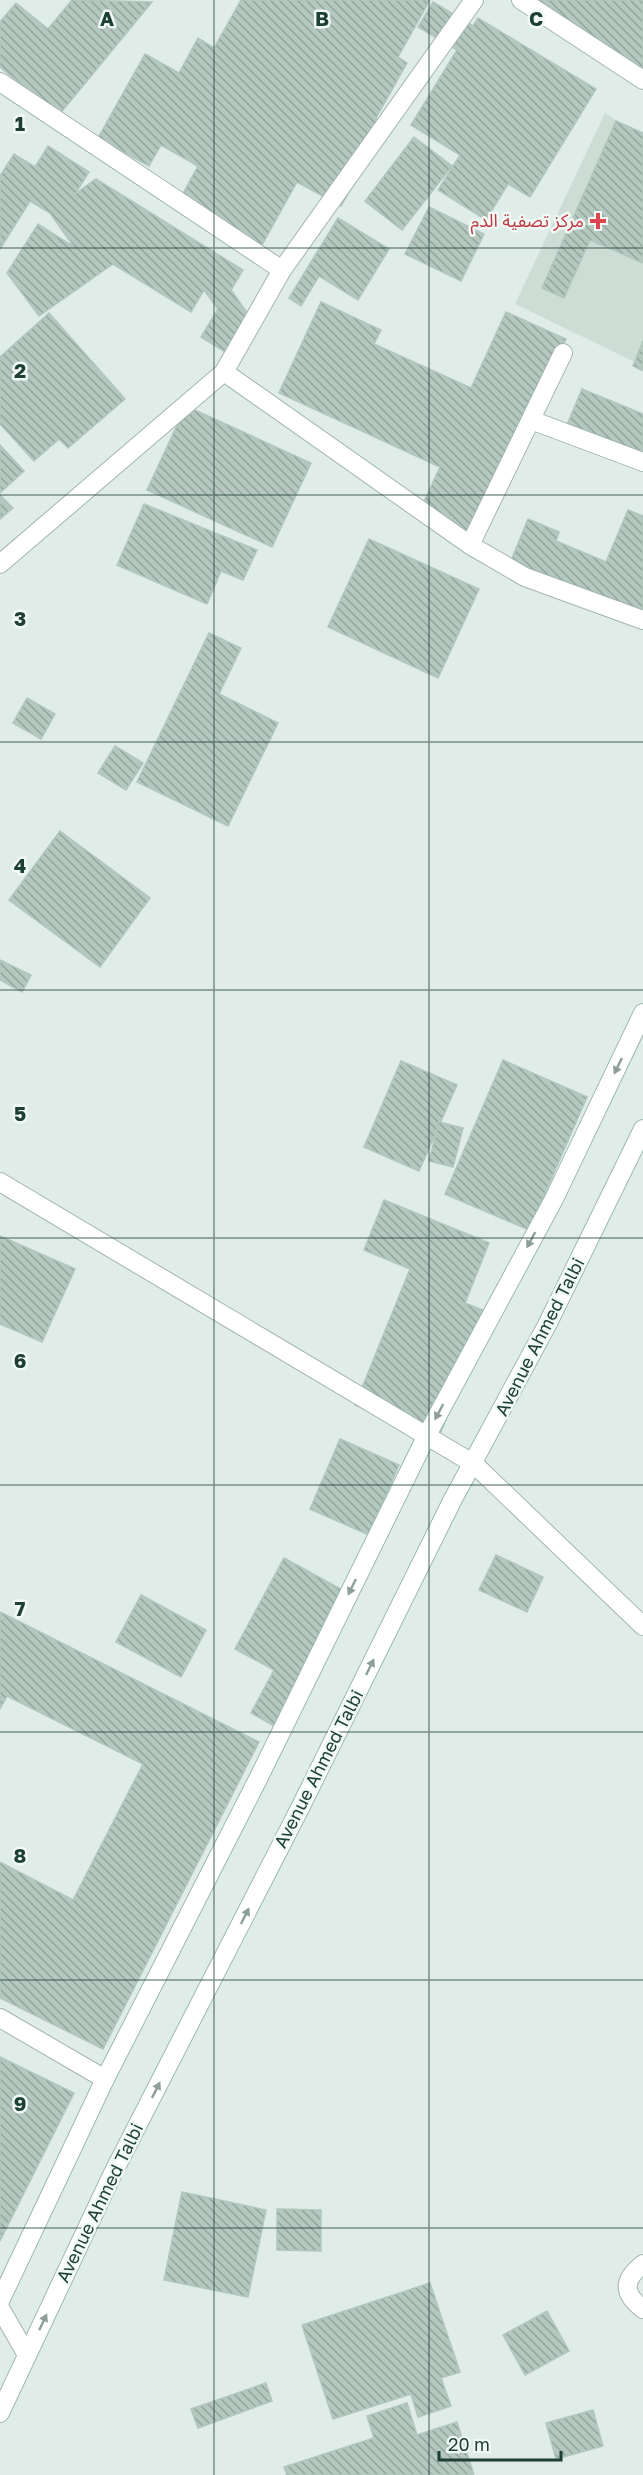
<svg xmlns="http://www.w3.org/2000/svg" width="643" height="2475" viewBox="0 0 643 2475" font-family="'Golos Text','Noto Sans Arabic',sans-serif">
	<defs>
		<pattern id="building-back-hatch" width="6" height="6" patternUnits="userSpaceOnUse" patternTransform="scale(1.5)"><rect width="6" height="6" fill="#b5c8c0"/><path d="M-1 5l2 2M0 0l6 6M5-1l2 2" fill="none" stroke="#93a49d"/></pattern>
	</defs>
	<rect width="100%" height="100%" fill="#e0ece7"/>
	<path fill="#cedcd6" d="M605 113 643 138V366L515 304Z"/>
	<g fill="url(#building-back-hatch)" stroke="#b1c7be" stroke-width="1.5">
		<path d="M72 0 152 2 59 115 0 67V22L16 3 48 29Z"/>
		<path d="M241 0H430L398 57 407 63 376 118 387 125 341 206 297 182 262 245 180 199 198 166 161 145 149 166 98 138 145 54 179 73 198 38 214 48Z"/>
		<path d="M529 0H643V70Z"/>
		<path d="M433 2 473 26 478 18 596 89 530 197 508 184 486 220 438 190 460 155 411 125 457 50 418 27Z"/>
		<path d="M616 121 643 133V263L590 240 564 298 542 288Z"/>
		<path d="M414 137 452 166 402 230 365 201Z"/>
		<path d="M48 146 89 172 75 194 96 179 243 270 231 290 248 314 225 352 201 337 218 309 204 290 191 312 113 264 39 316 7 273 38 224 74 247 50 213 30 201 0 249V176L14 154 35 167Z"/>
		<path d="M429 207 484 234 461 281 405 254Z"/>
		<path d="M338 218 389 249 358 300 319 276 301 306 289 298Z"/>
		<path d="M321 302 381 330 374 344 471 388 506 312 566 339 476 536 420 510 440 467 279 393Z"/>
		<path d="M49 313 125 399 68 448 59 439 34 461 0 424V357Z"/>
		<path d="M643 341V371L633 366Z"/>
		<path d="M582 389 643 414V471L562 437Z"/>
		<path d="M186 406 311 463 272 547 147 490Z"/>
		<path d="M0 445 24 471 0 493Z"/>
		<path d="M0 495 13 508 0 519Z"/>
		<path d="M144 504 257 550 243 580 221 571 207 604 117 565Z"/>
		<path d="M628 510 643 516V628L506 573 528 519 559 532 556 541 606 562Z"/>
		<path d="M369 539 479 589 438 678 328 627Z"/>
		<path d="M209 633 241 648 219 694 278 723 228 826 137 782Z"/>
		<path d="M27 698 55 714 41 739 13 723Z"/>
		<path d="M115 746 143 763 126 790 98 773Z"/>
		<path d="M60 831 150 898 100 967 9 900Z"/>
		<path d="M0 960 31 975 22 992 0 980Z"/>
		<path d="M503 1060 587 1097 529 1230 445 1194Z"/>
		<path d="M401 1061 457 1085 419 1171 364 1147Z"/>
		<path d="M439 1122 463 1128 453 1167 429 1161Z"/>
		<path d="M384 1200 489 1243 465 1303 490 1313 438 1439 355 1405 410 1269 364 1250Z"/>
		<path d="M0 1236 75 1269 42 1342 0 1324Z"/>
		<path d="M340 1439 399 1465 369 1535 310 1509Z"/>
		<path d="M496 1555 543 1577 527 1612 479 1590Z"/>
		<path d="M284 1558 348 1593 276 1727 251 1713 274 1670 235 1649Z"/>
		<path d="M141 1595 206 1630 181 1677 116 1642Z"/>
		<path d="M0 1612 259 1742 103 2049 0 1998V1862L73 1900 143 1764 7 1696 0 1709Z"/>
		<path d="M0 2057 74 2093 0 2241Z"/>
		<path d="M182 2192 266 2210 248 2297 164 2280Z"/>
		<path d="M277 2209 321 2210V2251L277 2250Z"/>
		<path d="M430 2283 460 2372 441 2378 451 2406 418 2417 411 2394 333 2419 302 2325Z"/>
		<path d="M547 2311 569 2351 525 2375 503 2335Z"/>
		<path d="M266 2383 272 2401 198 2428 191 2409Z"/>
		<path d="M407 2403 417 2435 457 2422 474 2475H287L284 2467 374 2438 367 2416Z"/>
		<path d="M593 2410 603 2446 556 2459 546 2423Z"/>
	</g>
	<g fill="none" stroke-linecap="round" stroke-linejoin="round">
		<g stroke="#a2b5ae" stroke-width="20">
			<g id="street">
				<path d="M521 0 643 80"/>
				<path d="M0 82 282 270"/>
				<path d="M224 372 470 545 525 577 643 620"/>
				<path d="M531 420 643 462"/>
				<path d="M470 545 563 353"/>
				<path d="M0 564 224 372 282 270 474 0"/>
				<path d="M0 1182 474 1464 643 1626"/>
				<path d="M0 2018 105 2079"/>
				<path d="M643 2264C623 2280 622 2293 643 2309"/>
				<path d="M0 2308 27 2355"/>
			</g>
		</g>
		<g stroke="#9db9af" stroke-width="20">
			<g id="secondary">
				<path d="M0 2301 105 2079 258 1779 427 1435 554 1199 643 1013"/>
				<path d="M0 2413 112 2175 299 1810 452 1501 547 1325 643 1129"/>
			</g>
		</g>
		<use href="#street" stroke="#fff" stroke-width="18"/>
		<use href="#secondary" stroke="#fff" stroke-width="18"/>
	</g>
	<defs><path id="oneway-solid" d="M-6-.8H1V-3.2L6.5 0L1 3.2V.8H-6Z" transform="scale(1.5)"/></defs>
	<g fill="#8e9f9a">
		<use href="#oneway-solid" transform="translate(618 1066) rotate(116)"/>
		<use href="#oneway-solid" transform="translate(531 1240) rotate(118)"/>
		<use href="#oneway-solid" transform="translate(439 1412) rotate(118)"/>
		<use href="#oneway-solid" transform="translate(352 1587) rotate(116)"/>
		<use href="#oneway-solid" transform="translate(370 1667) rotate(-64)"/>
		<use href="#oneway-solid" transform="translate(245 1916) rotate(-63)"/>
		<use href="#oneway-solid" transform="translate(156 2090) rotate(-63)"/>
		<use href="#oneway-solid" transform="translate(43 2322) rotate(-65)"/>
	</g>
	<path fill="none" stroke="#1e3f36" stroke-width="1.5" stroke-opacity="0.55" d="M214 0V2475M429 0V2475M0 248H643M0 495H643M0 742H643M0 990H643M0 1238H643M0 1485H643M0 1732H643M0 1980H643M0 2228H643"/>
	<path fill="#e0444e" stroke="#f0f9f5" stroke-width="2" d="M595 212h6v6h6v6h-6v6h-6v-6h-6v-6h6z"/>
	<g text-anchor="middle" stroke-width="5" stroke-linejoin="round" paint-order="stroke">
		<g font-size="18" fill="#be3a42" stroke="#f0f9f5" text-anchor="end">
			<text x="584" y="227">مركز تصفية الدم</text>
		</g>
		<g font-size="18" fill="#1e3f36" stroke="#f0f9f5">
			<text transform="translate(540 1337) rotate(-63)" y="6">Avenue Ahmed Talbi</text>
			<text transform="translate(319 1769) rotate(-63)" y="6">Avenue Ahmed Talbi</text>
			<text transform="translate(100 2203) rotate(-64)" y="6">Avenue Ahmed Talbi</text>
		</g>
	</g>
	<g font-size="20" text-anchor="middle" font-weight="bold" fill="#1e3f36" stroke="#f0f9f5" stroke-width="5" stroke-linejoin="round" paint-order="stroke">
		<text x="107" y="26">A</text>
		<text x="322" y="26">B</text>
		<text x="536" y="26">C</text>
		<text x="20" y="131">1</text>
		<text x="20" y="378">2</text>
		<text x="20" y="626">3</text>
		<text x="20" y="873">4</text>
		<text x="20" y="1121">5</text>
		<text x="20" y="1368">6</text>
		<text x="20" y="1616">7</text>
		<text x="20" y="1863">8</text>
		<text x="20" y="2111">9</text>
	</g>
	<path d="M439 2451v9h122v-9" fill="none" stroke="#1e3f36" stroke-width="3"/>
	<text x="448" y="2451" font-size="18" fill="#1e3f36" stroke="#f0f9f5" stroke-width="4.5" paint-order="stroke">20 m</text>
</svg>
